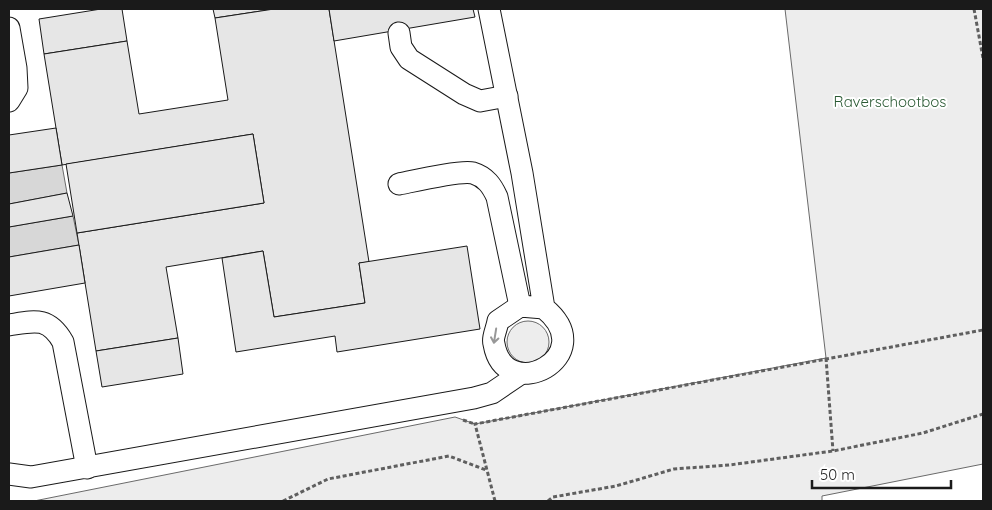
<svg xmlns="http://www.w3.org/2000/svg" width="992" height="510" viewBox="0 0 992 510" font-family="Quicksand,sans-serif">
	<rect width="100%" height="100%" fill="#fff"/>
	<g fill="#ededed" stroke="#6a6a6a">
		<path d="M785 9H983V464L822 496V501H34L455 417 475 424 826 358Z"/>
		<circle cx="528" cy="342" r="21"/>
	</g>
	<g fill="#d7d7d7" stroke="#6a6a6a">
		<path d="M62 165 67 193 9 204V173Z"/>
		<path d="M73 216 79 245 9 257V227Z"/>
	</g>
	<g fill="#e6e6e6" stroke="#1a1a1a">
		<path d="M101 9H122L127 41 44 54 39 19Z"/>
		<path d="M213 9H274L215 18Z"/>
		<path d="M274 9H329L369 262 359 263 365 303 274 317 263 251 166 267 178 338 96 351 77 233 264 203 253 134 62 165 44 54 127 41 139 114 228 100 215 18Z"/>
		<path d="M329 9H473L475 17 334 41Z"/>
		<path d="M56 128 62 165 9 173V135Z"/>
		<path d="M253 134 264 203 77 233 66 164Z"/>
		<path d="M67 193 73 216 9 227V204Z"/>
		<path d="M79 245 85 283 9 296V257Z"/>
		<path d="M467 246 480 329 337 352 335 336 236 352 222 258 263 251 274 317 365 303 359 263Z"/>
		<path d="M178 338 183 374 102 387 96 351Z"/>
	</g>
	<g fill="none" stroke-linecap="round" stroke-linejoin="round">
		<g stroke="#1a1a1a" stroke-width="23">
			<g id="minor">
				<path d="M489 9 522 173 544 308C603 356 505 407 494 344 492 338 497 328 498 321L520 306 544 308"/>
				<path d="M9 28 16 68 17 88 9 101"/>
				<path d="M399 33 401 47 409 59 464 94 480 101 507 96"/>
				<path d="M399 184C414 181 461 170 473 173 486 177 492 186 497 197L520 306"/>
				<path d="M9 325C34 321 48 316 63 342L87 468"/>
				<path d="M9 474 31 477 474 398 492 393 520 374"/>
			</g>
		</g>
		<g stroke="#5f5f5f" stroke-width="3" stroke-dasharray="4 2.5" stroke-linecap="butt">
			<path d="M974 9 983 58"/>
			<path d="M826 358 833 451"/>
			<path d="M463 420 475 424"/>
			<path d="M283 501 328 479 449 456 486 470"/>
			<path d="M495 501 475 424 983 330"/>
			<path d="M548 501 553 497 616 486 674 469 729 465 833 451 923 433 983 414"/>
		</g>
		<use href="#minor" stroke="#fff" stroke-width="21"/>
	</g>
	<defs><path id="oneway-shaft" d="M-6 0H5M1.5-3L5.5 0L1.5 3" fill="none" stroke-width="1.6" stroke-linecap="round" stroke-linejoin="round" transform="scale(1.25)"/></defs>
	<use stroke="#989898" href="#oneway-shaft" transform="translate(495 336) rotate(99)"/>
	<g text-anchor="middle" stroke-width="4" stroke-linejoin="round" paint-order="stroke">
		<g font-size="15" fill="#2b5a34" stroke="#fff">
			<text x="890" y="107">Raverschootbos</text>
		</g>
	</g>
	<rect width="992" height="510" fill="none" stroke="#1a1a1a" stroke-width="20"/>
	<path d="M812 480v8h139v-8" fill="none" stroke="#1a1a1a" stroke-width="2.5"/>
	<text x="820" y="480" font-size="15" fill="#1a1a1a" stroke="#ffffff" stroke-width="4" paint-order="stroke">50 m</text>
</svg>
